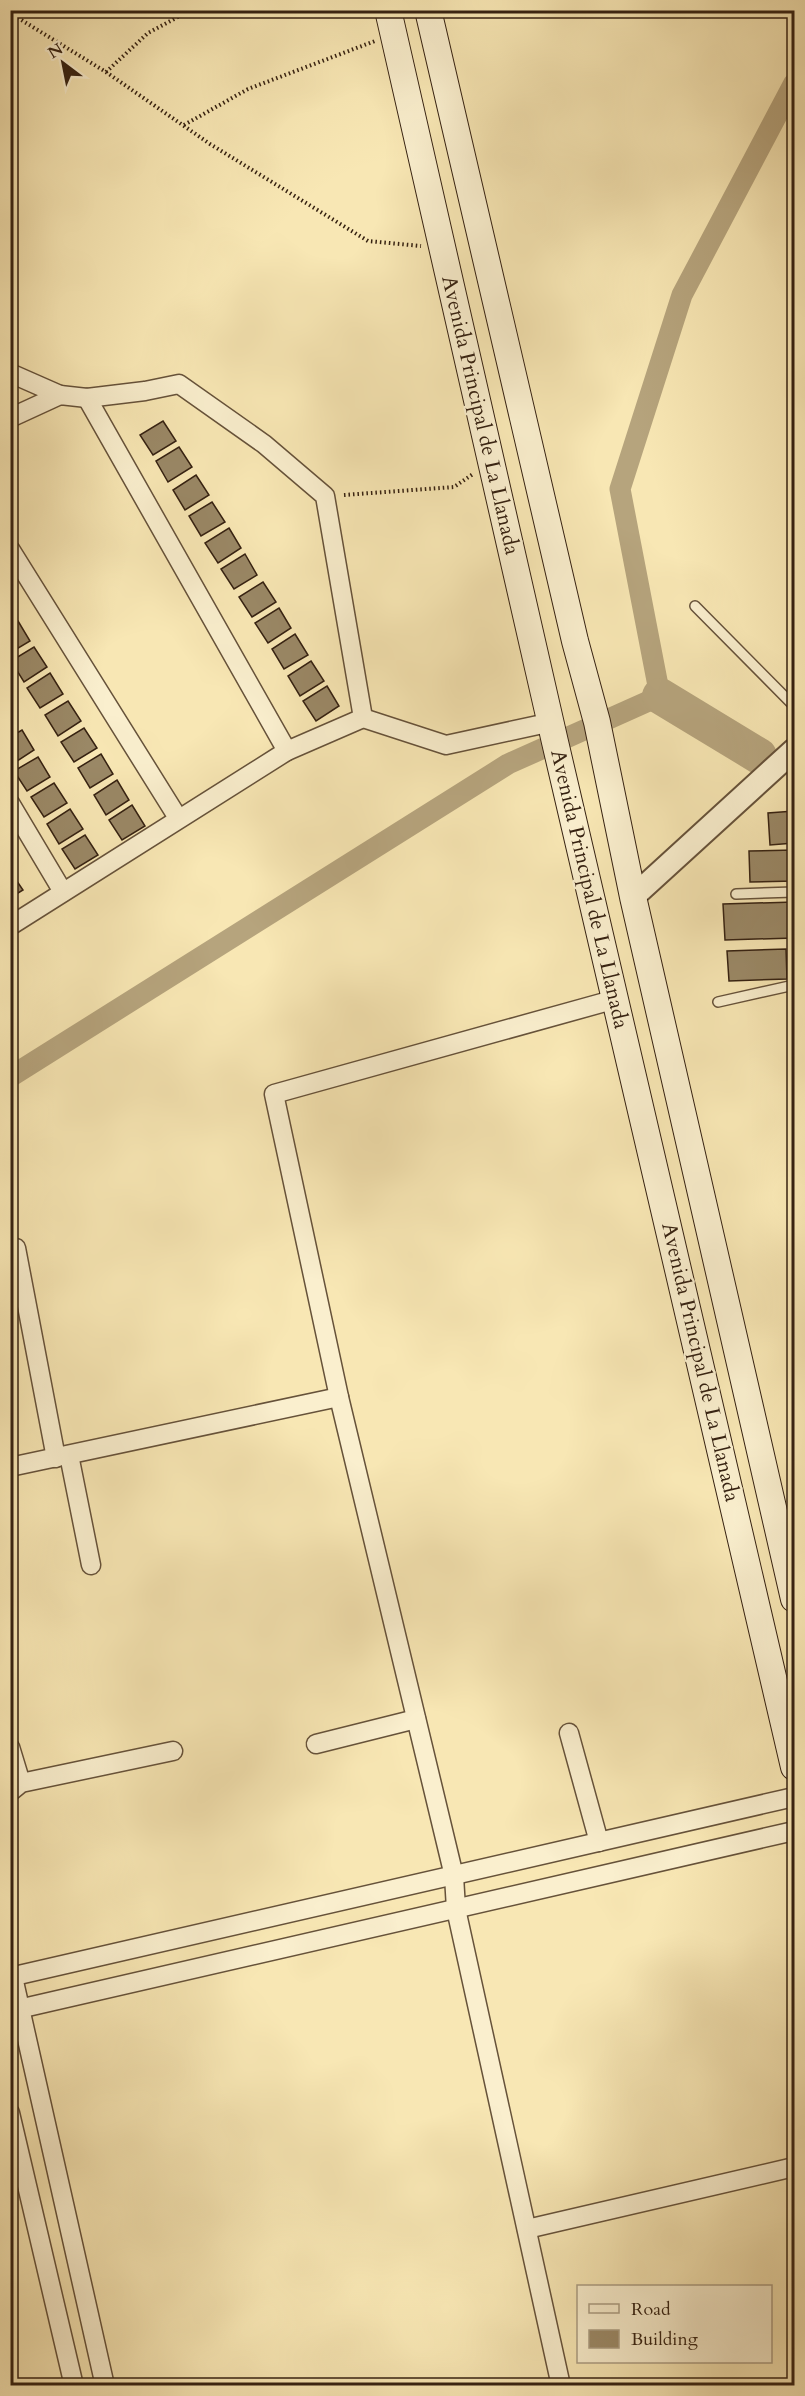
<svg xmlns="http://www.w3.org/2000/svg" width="805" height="2396" viewBox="0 0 805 2396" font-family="Cardo,serif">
	<rect width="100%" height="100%" fill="#f8e7b4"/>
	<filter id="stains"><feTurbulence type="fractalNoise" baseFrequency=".00333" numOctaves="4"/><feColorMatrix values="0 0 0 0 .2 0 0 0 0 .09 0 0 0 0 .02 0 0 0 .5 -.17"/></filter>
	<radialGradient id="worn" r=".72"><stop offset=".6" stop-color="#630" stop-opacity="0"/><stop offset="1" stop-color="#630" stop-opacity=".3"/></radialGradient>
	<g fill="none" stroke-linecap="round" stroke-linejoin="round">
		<path stroke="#b6a47d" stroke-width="21" d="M10 1077 508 764 660 696 620 489 682 295 794 83"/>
		<path stroke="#b6a47d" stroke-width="36" d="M660 696 759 756"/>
	</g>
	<g fill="#9a8866" stroke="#352111" stroke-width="1.5">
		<path d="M163 421 176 441 153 455 140 435Z"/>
		<path d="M179 447 192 467 168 482 156 461Z"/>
		<path d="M196 475 209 495 185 510 173 490Z"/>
		<path d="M212 502 225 522 201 536 189 516Z"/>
		<path d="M229 528 241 548 218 563 205 543Z"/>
		<path d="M245 554 257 575 234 589 221 569Z"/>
		<path d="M263 582 276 602 252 617 239 597Z"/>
		<path d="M279 608 291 628 268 643 255 623Z"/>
		<path d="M18 621 30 641 10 653V625Z"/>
		<path d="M295 634 308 655 284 669 272 649Z"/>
		<path d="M34 647 47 667 24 682 11 661Z"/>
		<path d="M311 661 324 681 300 696 288 676Z"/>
		<path d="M50 673 63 694 40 708 27 688Z"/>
		<path d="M327 686 339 706 316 721 303 701Z"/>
		<path d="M68 701 81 721 58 736 45 715Z"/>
		<path d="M84 728 97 748 74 762 61 742Z"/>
		<path d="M22 730 34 750 11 765 10 737Z"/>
		<path d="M101 754 113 774 90 788 78 768Z"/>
		<path d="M38 757 50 777 27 791 14 771Z"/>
		<path d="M117 780 129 800 106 815 94 795Z"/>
		<path d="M54 783 67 803 44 817 31 797Z"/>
		<path d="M132 805 145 826 122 840 109 820Z"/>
		<path d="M70 809 83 829 59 844 47 824Z"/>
		<path d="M794 811V843L770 845 768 813Z"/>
		<path d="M85 835 98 855 75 869 62 849Z"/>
		<path d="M794 850V881L750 882 749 851Z"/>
		<path d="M10 871 23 890 10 898Z"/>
		<path d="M794 902V938L725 940 723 904Z"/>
		<path d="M786 949 787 979 729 981 727 951Z"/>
	</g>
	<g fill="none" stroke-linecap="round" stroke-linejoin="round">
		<g stroke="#66523a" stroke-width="12">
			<g id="service">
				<path d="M695 606 794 706"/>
				<path d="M736 894 794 892"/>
				<path d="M718 1002 794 985"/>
			</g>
		</g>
		<g stroke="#66523a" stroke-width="21">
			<g id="minor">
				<path d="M10 373 60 395"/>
				<path d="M87 398 287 751"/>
				<path d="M10 418 60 395 87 398 145 391 179 384 264 444 325 496 363 718"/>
				<path d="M10 549 178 818"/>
				<path d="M10 803 63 892"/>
				<path d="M10 926 287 751 363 718 446 745 552 722"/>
				<path d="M16 1248 56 1458"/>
				<path d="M69 1455 91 1565"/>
				<path d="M10 1467 339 1397"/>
				<path d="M569 1733 599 1842"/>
				<path d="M316 1744 416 1719"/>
				<path d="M10 1747 21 1783"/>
				<path d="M10 1792 21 1783 173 1751"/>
				<path d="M10 1977 794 1797"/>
				<path d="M13 1977 105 2386"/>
				<path d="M10 2011 794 1831"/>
				<path d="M10 2113 74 2386"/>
				<path d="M527 2229 794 2167"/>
				<path d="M561 2386 456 1909 454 1876 339 1397 274 1094 616 999"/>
			</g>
		</g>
		<g stroke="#66523a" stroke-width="26">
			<path id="tertiary" d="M633 897 794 750"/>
		</g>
		<g stroke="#352111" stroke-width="28">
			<g id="secondary">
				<path d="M388 10 555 742 794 1767"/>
				<path d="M428 10 575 641 597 722 633 897 794 1599"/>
			</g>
		</g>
		<g stroke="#352111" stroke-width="4" stroke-dasharray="1.5 3" stroke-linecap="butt">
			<path d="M10 13 106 72 210 144 368 241 421 246"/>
			<path d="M106 72 148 33 191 10"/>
			<path d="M184 125 248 89 375 41"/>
			<path d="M344 495 454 487 473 474"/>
		</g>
		<use href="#service" stroke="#faefce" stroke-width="9"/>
		<use href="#minor" stroke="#faefce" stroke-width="18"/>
		<use href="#tertiary" stroke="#faefce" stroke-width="22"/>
		<use href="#secondary" stroke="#faefce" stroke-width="26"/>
	</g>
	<g text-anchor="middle" stroke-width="4.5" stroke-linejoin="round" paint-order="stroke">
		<g font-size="21" fill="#352111" stroke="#faefce">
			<text transform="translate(481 415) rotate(77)" y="7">Avenida Principal de La Llanada</text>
			<text transform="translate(590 889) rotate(77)" y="7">Avenida Principal de La Llanada</text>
			<text transform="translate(701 1362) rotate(77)" y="7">Avenida Principal de La Llanada</text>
		</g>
	</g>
	<rect width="805" height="2396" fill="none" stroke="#f8e7b4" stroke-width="36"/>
	<rect x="12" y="12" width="781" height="2372" fill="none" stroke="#352111" stroke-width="3"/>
	<rect x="18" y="18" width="769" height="2360" fill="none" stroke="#352111" stroke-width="1.5"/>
	<rect x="577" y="2285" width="195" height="78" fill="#faefce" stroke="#ab9d82" stroke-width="1.5"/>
	<rect x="589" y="2304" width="30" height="9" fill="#faefce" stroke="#ab9d82" stroke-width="1.5"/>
	<text x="631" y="2315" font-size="18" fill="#352111">Road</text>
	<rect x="589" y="2330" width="30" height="18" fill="#9a8866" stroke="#ab9d82" stroke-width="1.5"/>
	<text x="631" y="2345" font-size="18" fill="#352111">Building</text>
	<g transform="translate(63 63) rotate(328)" stroke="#faefce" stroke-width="4.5" paint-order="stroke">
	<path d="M0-4.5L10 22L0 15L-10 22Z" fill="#352111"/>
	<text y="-9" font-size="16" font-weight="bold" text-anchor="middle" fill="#352111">N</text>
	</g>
	<rect width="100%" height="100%" filter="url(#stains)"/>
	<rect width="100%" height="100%" fill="url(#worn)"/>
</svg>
